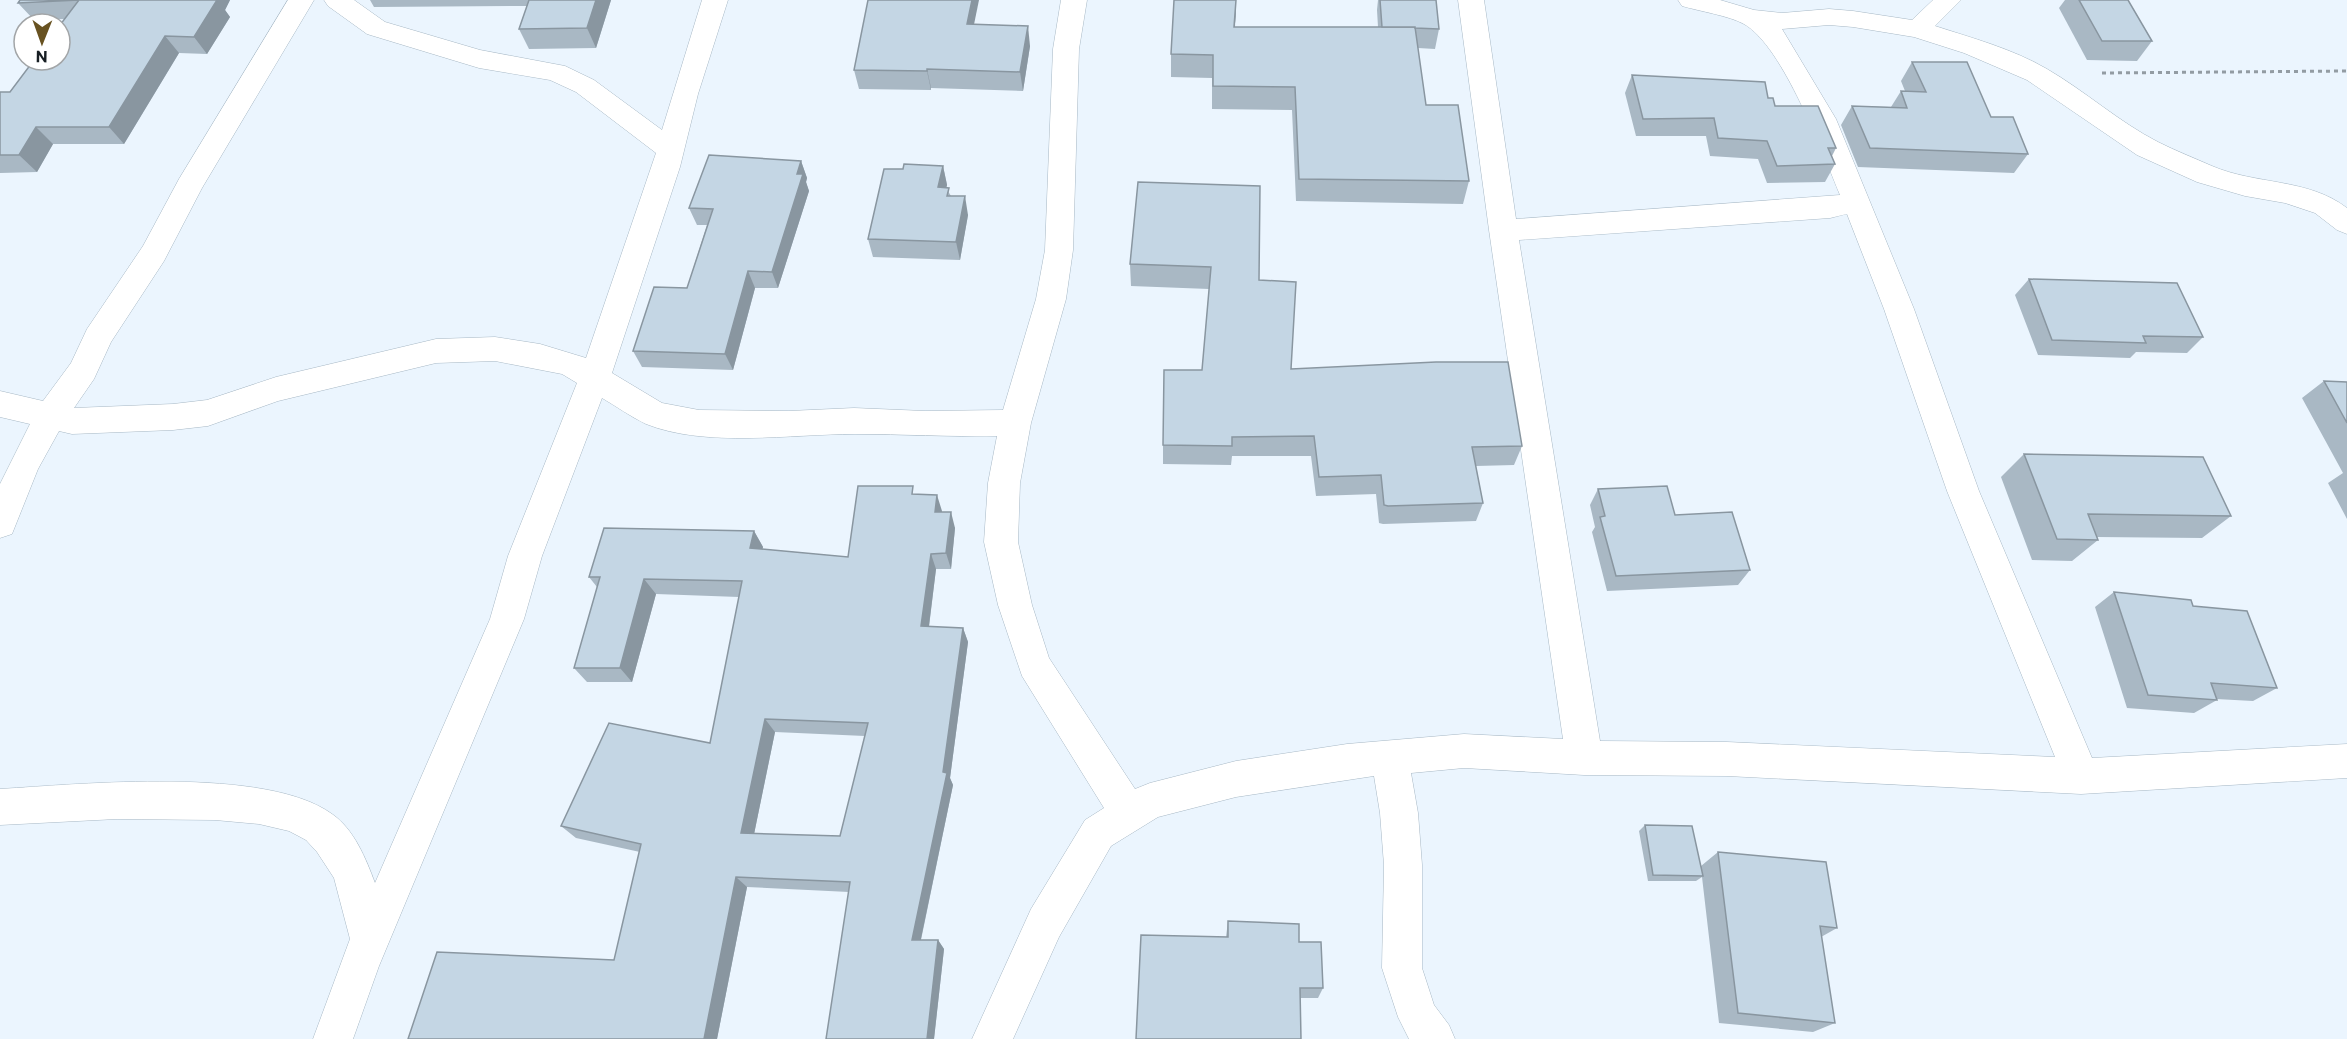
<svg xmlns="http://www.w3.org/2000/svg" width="2347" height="1039" viewBox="0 0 2347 1039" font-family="Commissioner,sans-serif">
	<rect width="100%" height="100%" fill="#ebf5fe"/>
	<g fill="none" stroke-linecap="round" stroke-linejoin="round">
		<g stroke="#a7b8c5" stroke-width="1">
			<path id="minor" d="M288 0H314L202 188 164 261 111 342 94 379 74 408 173 404 207 400 276 377 436 339 495 337 540 344 586 358 656 153 576 92 550 80 479 68 367 34 328 6 324 0H354L385 22 480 50 565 66 594 80 662 130 702 0H728L698 94 680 167 612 373 662 403 699 410 789 411 854 408 925 411 1003 410 1036 299 1045 250 1053 49 1061 0H1087L1079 49 1073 250 1066 299 1031 423 1020 483 1018 542 1032 605 1049 658 1135 789 1150 783 1236 761 1347 744 1464 734 1563 739 1489 230 1458 0H1484L1516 219 1840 195C1823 154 1783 46 1744 24 1730 16 1699 11 1682 6L1678 0H1720L1754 10 1782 13 1829 9 1853 11 1912 20 1933 0H1961L1935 26C1972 38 2013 49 2047 69 2085 91 2119 122 2158 142 2176 151 2194 158 2212 166 2256 185 2308 178 2347 208V234L2337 230 2315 213 2285 203 2245 196 2197 182 2137 155 2027 80 1964 53 1914 37 1853 27 1829 25 1782 29 1836 119 1914 309 1979 491 2092 758 2347 744V778L2081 794 1727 776 1584 775 1464 768 1411 773 1418 813 1422 865V968L1434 1005 1449 1025 1455 1039H1409L1398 1017 1382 968 1384 865 1380 813 1374 776 1236 797 1158 817 1111 846 1059 937 1013 1039H972L1031 909 1085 820 1104 808 1022 676 998 605 984 542 988 483 997 436C949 437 902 434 855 434 791 434 706 448 646 424 631 417 616 406 602 398L542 556 524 619 379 966 353 1039H313L350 939 334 878 317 852 306 840 289 831 259 824 215 820 117 819 0 825V789C82 784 266 766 332 814 354 829 366 859 375 883L490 619 508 556 577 383 562 374 495 361 436 363 278 401 208 426 173 430 72 434 59 431 38 469 12 534 0 538V484L30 424 0 417V391L43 401 71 363 87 329 143 246 179 179ZM1847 214 1884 309 1947 491 2055 757 1727 742 1600 741 1519 240 1830 218Z"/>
		</g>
		<path stroke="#939ca3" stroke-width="3" stroke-dasharray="4 4" stroke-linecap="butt" d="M2102 73 2347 71"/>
		<use href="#minor" fill="#fff" fill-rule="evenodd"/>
	</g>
	<g fill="#a9b8c4" fill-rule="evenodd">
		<path d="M20 0H230L225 10 230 17 207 54 179 53 124 144H53L37 172 0 173V92H10L65 19 34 20 18 3Z"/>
		<path d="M370 0H611L596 48 529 49 519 29 527 6 374 7Z"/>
		<path d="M1378 0H1436L1439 29 1435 49 1418 48 1426 105 1469 181 1463 204 1296 201 1292 110 1212 109V78L1171 77V54L1236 10 1235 27H1378L1377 10Z"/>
		<path d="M2065 0H2128L2152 41 2137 61 2087 60 2059 8Z"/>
		<path d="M974 24 1030 46 1023 91 931 88V90L859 89 854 70Z"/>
		<path d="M1912 62 1991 117 2028 154 2014 173 1858 167 1841 125 1852 106 1891 107 1901 91H1905L1901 81Z"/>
		<path d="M1632 75 1768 98 1775 106 1836 148 1832 156 1835 164 1825 182 1767 183 1758 159 1710 156 1706 136H1636L1625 93Z"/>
		<path d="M801 161 807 178 806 182 809 191 778 288H755L733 370 642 367 633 351 687 288 707 225H697L689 208Z"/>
		<path d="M943 166 947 185 946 188 951 196 968 215 960 260 873 257 868 239 903 169Z"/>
		<path d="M1138 182 1259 280 1291 369 1522 446 1514 465 1476 466 1483 503 1476 521 1383 524 1379 523 1376 494 1316 496 1311 456H1232L1231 465 1163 464V445L1202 370 1209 289 1131 286 1130 264Z"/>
		<path d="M2029 279 2203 337 2187 353 2136 352 2130 358 2038 355 2015 295Z"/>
		<path d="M2324 381 2347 382V519L2328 483 2343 473 2302 398Z"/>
		<path d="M2024 454 2231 516 2202 538 2097 537 2098 540 2072 561 2032 560 2001 477Z"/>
		<path d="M1598 489 1675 515 1750 570 1738 585 1607 591 1592 532 1595 527 1590 505Z"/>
		<path d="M916 494 942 512 955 528 951 569H936L929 627 963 628 968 642 950 778 953 785 921 940H938L944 949 934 1039 849 892 747 887 717 1039H408L614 960 640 852 576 838 561 826 710 743 739 597 656 594 632 682H587L574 668 597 587 589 577 754 531 763 547 762 549 848 557ZM775 732 865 736 840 836 754 834Z"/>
		<path d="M2114 592 2193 606 2277 688 2253 701 2216 699 2217 700 2194 713 2127 708 2095 607Z"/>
		<path d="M1645 825 1701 866 1718 852 1837 928 1821 937 1835 1023 1813 1032 1719 1023 1702 877 1696 881H1648L1639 831Z"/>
		<path d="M1228 921 1299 942 1323 988 1318 998H1300L1226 937Z"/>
	</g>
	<g fill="#8996a0">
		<path d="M208 0H230L225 10 230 17 207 54 194 37Z"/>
		<path d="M596 0H611L596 48 587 28Z"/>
		<path d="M972 0H979L970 44 967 24Z"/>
		<path d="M1236 0V10L1233 50 1234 27Z"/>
		<path d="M1028 26 1030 46 1023 91 1020 72Z"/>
		<path d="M165 36 179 53 124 144 109 127Z"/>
		<path d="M927 69 931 88V90L927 71Z"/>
		<path d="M36 127 53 144 37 172 19 155Z"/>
		<path d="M801 161 807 178 806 182 809 191 778 288 772 272 797 174Z"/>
		<path d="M943 166 947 185 942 206 938 187Z"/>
		<path d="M965 196 968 215 960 260 956 242Z"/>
		<path d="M748 271 755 288 733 370 725 354Z"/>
		<path d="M937 495 942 511 940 528 935 512Z"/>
		<path d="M951 512 955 528 951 569 946 553Z"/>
		<path d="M754 531 763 547 759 564 750 548Z"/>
		<path d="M931 554 936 569 927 641 921 626Z"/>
		<path d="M644 579 656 594 632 682 620 668Z"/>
		<path d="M963 628 968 642 950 778 953 785 919 948 912 940 943 772Z"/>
		<path d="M765 719 775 732 752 844 741 833Z"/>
		<path d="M736 877 747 887 717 1039H704Z"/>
		<path d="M938 940 944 949 934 1039H927Z"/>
	</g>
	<g fill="#c4d6e4" stroke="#8996a0" stroke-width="1.5" fill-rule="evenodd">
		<path d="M20 0H217L194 37 165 36 109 127H36L19 155H0V92H10L34 60H60V25L79 0 18 3Z"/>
		<path d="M529 0H596L587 28 519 29Z"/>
		<path d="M868 0H972L967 24 1028 26 1020 72 927 69V71L854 70Z"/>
		<path d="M1174 0H1236L1234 27H1415L1426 105H1458L1469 181 1299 179 1295 87 1213 86V55L1171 54Z"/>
		<path d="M1380 0H1436L1439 29 1415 28V27H1382Z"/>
		<path d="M2079 0H2128L2152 41H2102Z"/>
		<path d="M1912 62H1967L1991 117H2013L2028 154 1870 148 1852 106 1907 108 1901 91 1926 92Z"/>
		<path d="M1632 75 1765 82 1768 98H1773L1775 106H1818L1836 148H1828L1835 164 1777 166 1767 141 1718 138 1714 118 1643 119Z"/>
		<path d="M709 155 801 161 797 174H803L772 272 748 271 725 354 633 351 654 287 687 288 713 209 689 208Z"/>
		<path d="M904 164 943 166 938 187 949 188 947 196H965L956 242 868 239 884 169H903Z"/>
		<path d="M1138 182 1260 186 1259 280 1296 282 1291 369 1436 362H1508L1522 446 1472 447 1483 503 1388 506 1384 505 1381 475 1319 477 1314 436 1232 437V446L1163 445 1164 370H1202L1211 267 1130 264Z"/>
		<path d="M2029 279 2177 283 2203 337 2143 336 2146 343 2052 340Z"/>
		<path d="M2324 381 2347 382V423Z"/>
		<path d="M2024 454 2203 457 2231 516 2088 514 2098 540 2057 539Z"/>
		<path d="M858 486H913L912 494 937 495 935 512H951L946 553 931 554 921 626 963 628 943 772 947 773 912 940H938L927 1039H826L850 882 736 877 704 1039H408L437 952 614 960 641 844 561 826 609 723 710 743 742 581 644 579 620 668H574L600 577H589L604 528 754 531 750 548 848 557ZM765 719 868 723 840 836 741 833Z"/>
		<path d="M1667 486 1675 515 1732 512 1750 570 1616 576 1600 517 1605 516 1598 489Z"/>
		<path d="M2114 592 2191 600 2193 606 2247 611 2277 688 2211 683 2217 700 2148 695Z"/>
		<path d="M1645 825 1692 826 1703 876 1653 875Z"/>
		<path d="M1718 852 1826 862 1837 928 1820 926 1835 1023 1738 1013Z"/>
		<path d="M1228 921 1299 924V942H1321L1323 988H1300L1301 1039H1136L1141 935 1228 937Z"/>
	</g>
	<g transform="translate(42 42) rotate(181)"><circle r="28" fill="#ffffff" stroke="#a2a5a7" stroke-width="1.5"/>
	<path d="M0-4.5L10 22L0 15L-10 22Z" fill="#685221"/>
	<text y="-9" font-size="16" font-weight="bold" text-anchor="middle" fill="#171e23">N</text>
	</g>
</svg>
